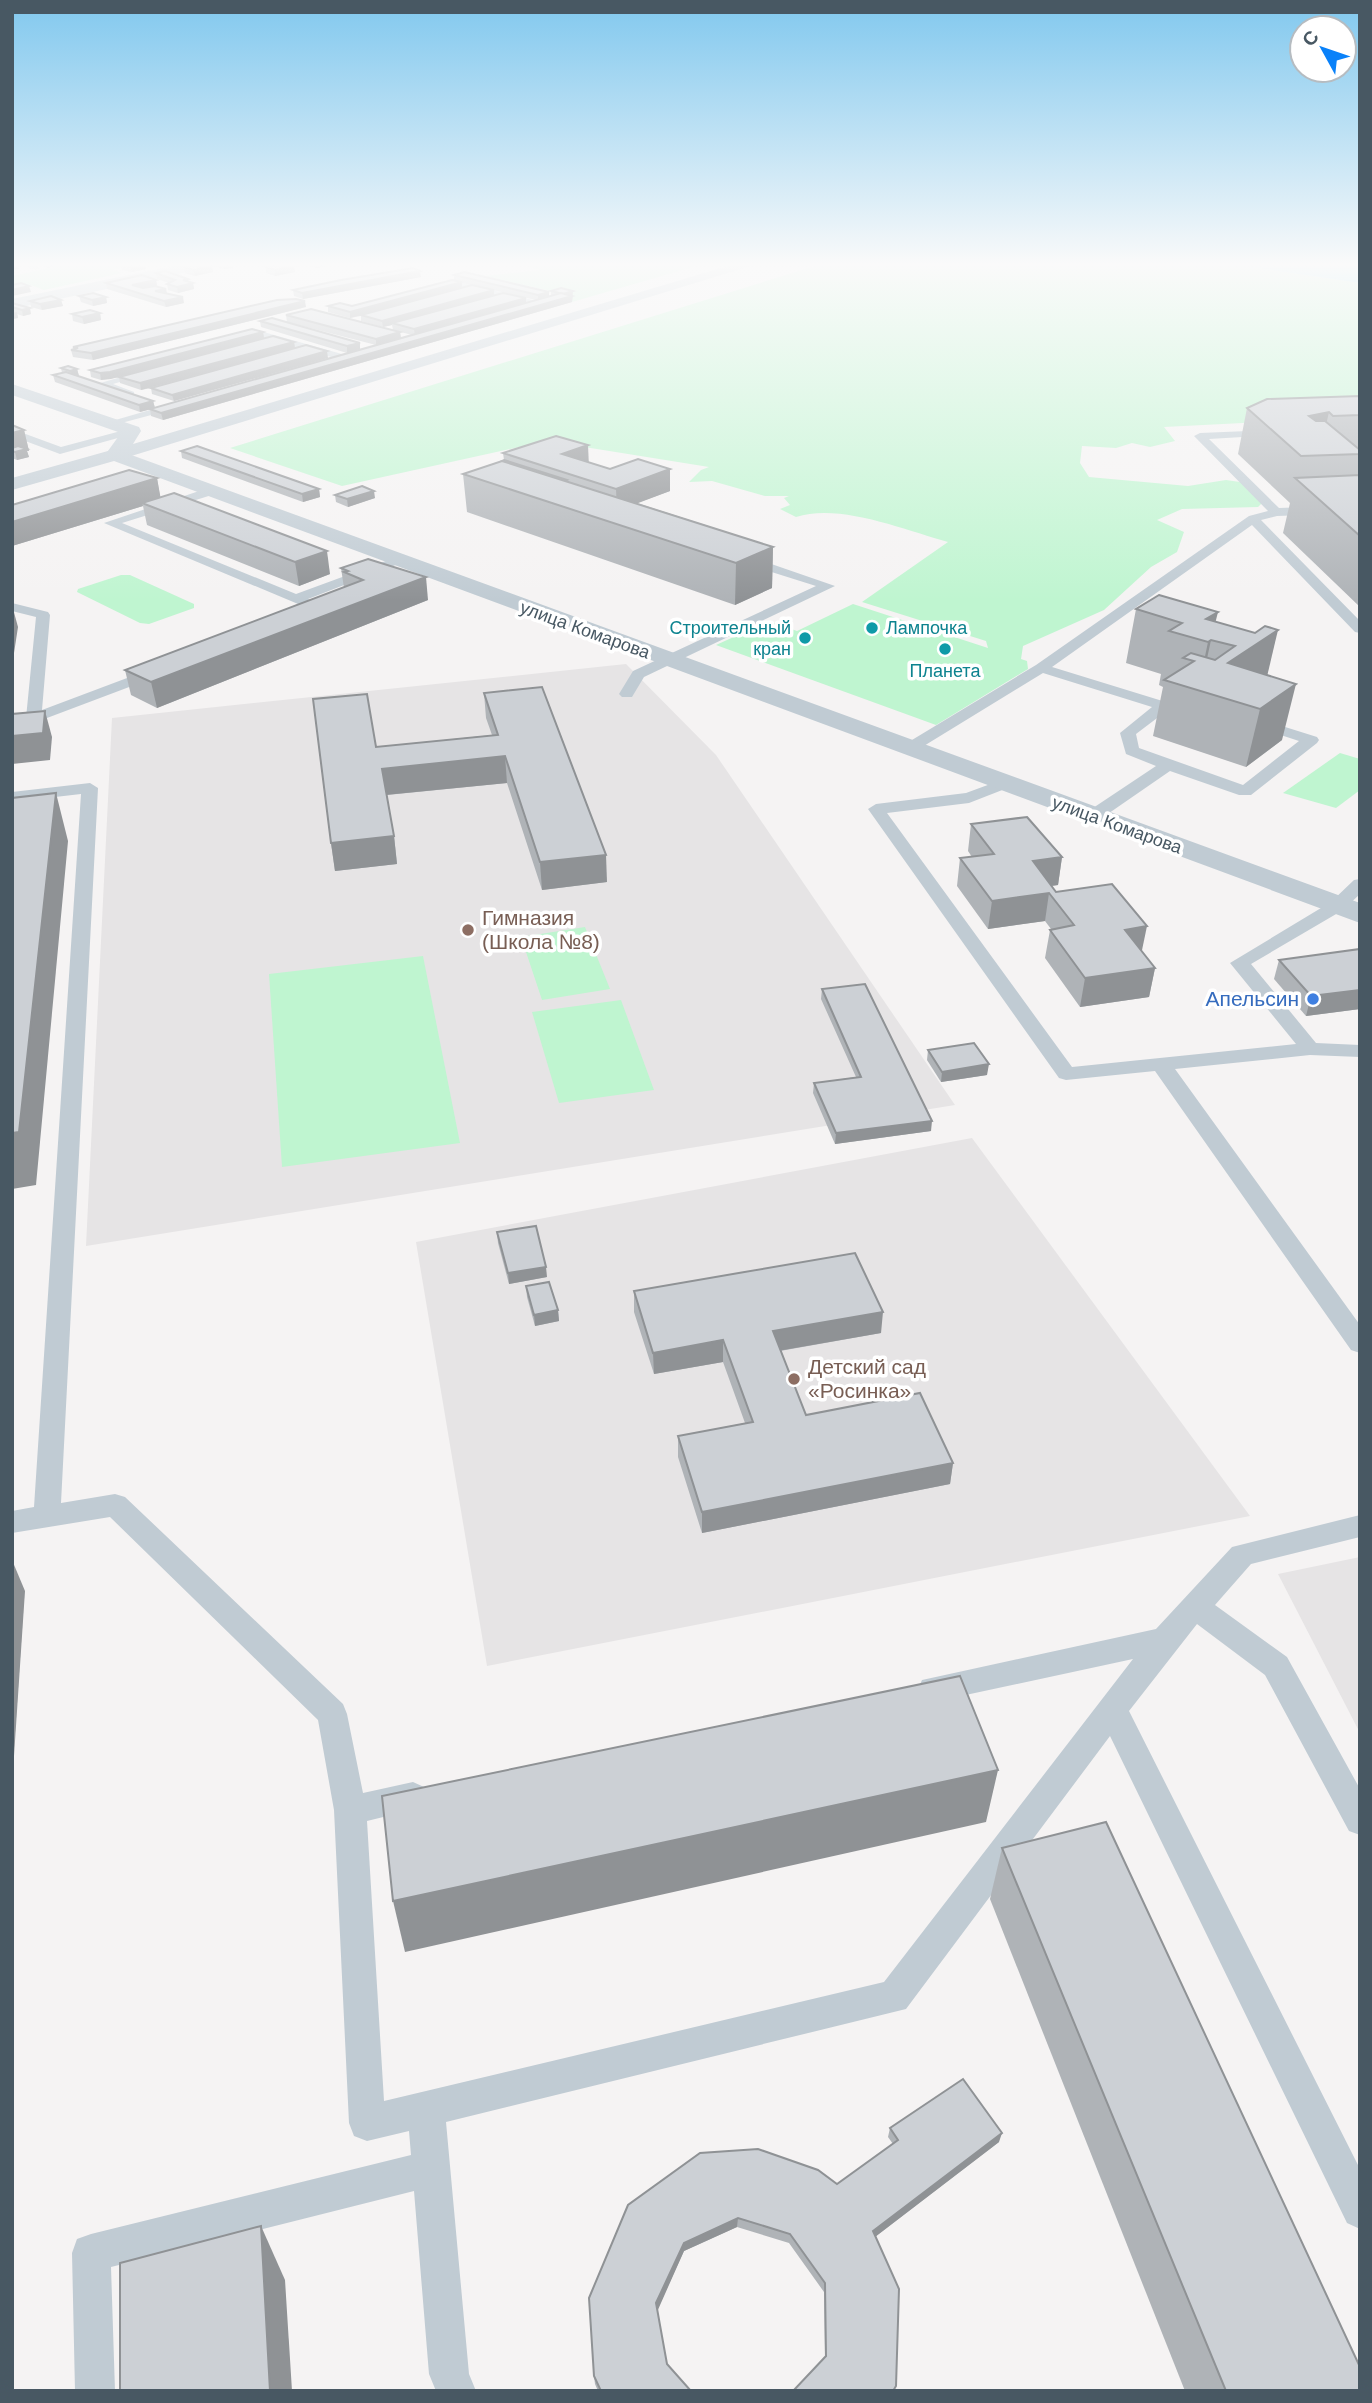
<svg xmlns="http://www.w3.org/2000/svg" width="1372" height="2403" viewBox="0 0 1372 2403" font-family="Arial,sans-serif">
	<rect width="100%" height="100%" fill="#f5f3f3"/>
	<g fill="#e6e4e5">
		<path d="M626 664 716 755 955 1105 86 1246 112 718Z"/>
		<path d="M972 1138 1250 1516 487 1666 416 1242Z"/>
		<path d="M1360 1557V1733L1278 1574Z"/>
	</g>
	<g fill="#bff5d0">
		<path d="M67 264H136L112 270 122 273 44 290 31 285 12 289V276Z"/>
		<path d="M518 264H703L572 302 564 300 572 296 485 276 540 270Z"/>
		<path d="M821 264H1232L1360 283V417L1164 427 1175 441 1150 447 1132 443 1116 448 1082 446 1080 463 1089 477 1188 486 1226 480 1254 484 1267 498 1258 507 1182 509 1157 520 1184 532 1177 552 1151 567 1104 610 1023 646 1021 659 1027 661 1028 669 936 725 716 645 769 621 797 631 853 604 988 648 986 641 862 602 948 542C904 530 840 503 796 517L780 509 790 505 784 498 789 496H765L712 481 689 482 701 470 709 467 547 441 342 486 230 448Z"/>
		<path d="M121 575H130L194 604V608L149 624 140 623 77 592 78 589Z"/>
		<path d="M1340 753 1360 759V790L1336 808 1283 793Z"/>
		<path d="M585 927 610 989 542 1000 521 937Z"/>
		<path d="M423 956 460 1143 282 1167 269 974Z"/>
		<path d="M621 1000 654 1090 559 1103 532 1012Z"/>
	</g>
	<path fill="#88e6f6" d="M1232 264H1360V283Z"/>
	<g fill="none" stroke-linecap="round" stroke-linejoin="round">
		<g fill="#c0cbd3" fill-rule="evenodd">
			<path d="M19 264 40 267 36 270Z"/>
			<path d="M451 280 541 302 543 304 538 307 448 285V281Z"/>
			<path d="M260 331 349 356 350 358 345 361 257 336 255 334Z"/>
			<path d="M145 370 154 372 113 384 134 392V396H126L97 384Z"/>
			<path d="M181 401 185 402V406L110 426 105 423Z"/>
			<path d="M132 428 138 431 136 433 60 454 12 436V429L61 447Z"/>
			<path d="M1273 430 1279 433 1277 435 1209 439 1279 508 1360 505V513L1277 516 1261 520 1360 621V633L1355 632 1252 525 1052 667 1169 703 1172 706 1169 709 1136 734 1139 748 1243 785 1299 741 1250 725 1247 722 1250 719H1260L1317 737 1319 740 1317 743 1251 795H1239L1170 771 1099 820H1087L1085 816 1087 812 1156 766 1126 754 1120 733 1152 707 1043 673 914 752H902L900 749 902 746 1036 665 1249 516 1268 511 1194 436 1200 433Z"/>
			<path d="M211 487 217 491 215 494 122 523 296 594 394 558 399 557 406 561 308 599 329 609 312 617 305 613 310 609 104 523Z"/>
			<path d="M745 555 835 586 644 677 632 697H622L619 694 633 671 816 586 740 562V556Z"/>
			<path d="M12 603 48 612 50 615 42 710 151 669H161L163 672 161 675 39 721H29L26 718 36 617 12 611Z"/>
			<path d="M1004 779 1010 781 1012 784 1010 787 969 803 887 813 1072 1067 1296 1044 1230 963 1331 902 1354 880 1360 879V894L1343 910 1251 964 1316 1043 1360 1045V1057L1310 1055 1175 1069 1360 1325V1353L1351 1350 1155 1071 1066 1080 1059 1078 868 809 876 804 966 793Z"/>
			<path d="M90 783 98 788 61 1503 115 1494 125 1497 343 1704 347 1714 363 1793 413 1782 424 1787 429 1797 424 1807 367 1821 384 2101 884 1982 1133 1659 933 1702 922 1698 918 1689 922 1680 1156 1629 1232 1547 1360 1515V1537L1251 1564 1215 1605 1287 1657 1360 1789V1835L1349 1831 1265 1675 1197 1624 1129 1711 1360 2169V2229L1347 2223 1110 1736 906 2009 446 2122 469 2374 476 2391H436L429 2374 414 2191 111 2267 115 2391H75L72 2253 77 2239 91 2234 411 2155 409 2131 367 2141 354 2136 349 2123 334 1810 318 1720 110 1517 12 1533V1511L34 1507 81 794 12 802V792Z"/>
		</g>
		<g fill="#c0cbd3" fill-rule="evenodd">
			<path d="M183 264H213L206 268 12 309V299Z"/>
			<path d="M734 264H757L115 461 105 455 121 433 12 395V384L139 427 141 431 133 444Z"/>
		</g>
		<path fill="#c0cbd3" fill-rule="evenodd" d="M115 449 1360 903V923L114 461 12 490V478Z"/>
	</g>
	<g fill="#afb3b7">
		<path d="M35 264H62L48 268Z"/>
		<path d="M121 264H145L146 269 132 272 122 270Z"/>
		<path d="M215 264H232L233 268 224 269 216 267Z"/>
		<path d="M304 264H335L316 268Z"/>
		<path d="M184 267 213 272 195 276 185 273Z"/>
		<path d="M266 267 295 272 275 276 266 273Z"/>
		<path d="M156 273 188 279V282L193 283 194 289 178 293 168 290 167 284 169 283 157 279Z"/>
		<path d="M454 275 549 292V296H551V291L561 288 573 297 572 302 163 420 151 416 150 409 376 345 287 322 286 315 400 332 401 338 412 335 393 330 392 325 383 327 361 321V316L350 318 328 312V306H352L462 288 526 303 536 300 454 281Z"/>
		<path d="M421 277 303 299 294 296 293 290Z"/>
		<path d="M156 280 157 286 166 289 167 294 184 303 166 307 107 289 106 283Z"/>
		<path d="M79 296 106 297 107 303 93 306 81 302Z"/>
		<path d="M61 300 63 306 42 310 31 307 30 301Z"/>
		<path d="M12 303 31 314 23 316 17 314 18 318 12 319Z"/>
		<path d="M306 307 93 360 73 357 71 350H74L73 347Z"/>
		<path d="M100 313 101 320 84 324 73 321 72 314Z"/>
		<path d="M260 321 360 343V349L347 353 261 327Z"/>
		<path d="M263 332 264 338 294 342 295 348 328 358 174 401 152 394 151 388 141 390 120 383 119 377 101 380 91 377 90 370Z"/>
		<path d="M61 368 77 369 79 376 153 401 155 408 140 412 55 382 53 375 62 373Z"/>
		<path d="M1360 396V607L1283 533 1290 503 1238 454 1247 408Z"/>
		<path d="M12 425 24 430 29 451H27L29 457 17 460 12 458Z"/>
		<path d="M181 451 319 489 320 497 303 502 182 458Z"/>
		<path d="M503 453 589 463 610 469H670V491L637 503 773 547 772 588 735 605 467 512 463 474 504 460Z"/>
		<path d="M157 478 160 497 330 574 299 586 147 525 143 506 12 546V505Z"/>
		<path d="M335 495 375 498 348 507 336 502Z"/>
		<path d="M341 568 428 600 157 708 131 695 125 670 344 588Z"/>
		<path d="M1136 609 1216 622 1268 675 1282 740 1246 767 1153 736 1163 687 1159 685 1161 674 1126 663Z"/>
		<path d="M484 693 607 882 542 890 507 783 387 795 394 836 397 864 335 871 331 843 376 747 492 735 486 718Z"/>
		<path d="M971 824 1062 857 1058 885 1051 886 1056 892 1142 952 1155 968 1149 997 1080 1007 1045 958 1050 930 1051 929 1045 921 988 929 957 886 960 858 972 857 968 851Z"/>
		<path d="M1360 949V1009L1306 1016 1274 979 1279 960Z"/>
		<path d="M822 989 931 1131 835 1144 813 1093 814 1083 856 1077 821 999Z"/>
		<path d="M928 1050 987 1075 941 1082 927 1060Z"/>
		<path d="M497 1232 547 1277 509 1284 498 1243Z"/>
		<path d="M526 1286 558 1310 559 1321 535 1326 527 1297Z"/>
		<path d="M634 1291 881 1333 780 1351 806 1415 953 1463 950 1484 702 1533 678 1457V1436L745 1423 723 1362 654 1374 634 1312Z"/>
		<path d="M1002 1848 1360 2391H1185L990 1899Z"/>
		<path d="M890 2128 999 2142 875 2237 895 2391 825 2358 824 2292 789 2243 737 2227 684 2251 657 2310 667 2364 691 2391H598L595 2384 594 2376 628 2205 837 2184 893 2144 888 2137Z"/>
	</g>
	<g fill="#8f9295">
		<path d="M12 264H18L19 269 12 270Z"/>
		<path d="M47 264H62L48 268Z"/>
		<path d="M139 264H145L146 269 132 272 130 266Z"/>
		<path d="M223 264H232L233 268 224 269Z"/>
		<path d="M316 264H335L316 268Z"/>
		<path d="M212 266 213 272 195 276 194 270Z"/>
		<path d="M294 266 295 272 275 276V270Z"/>
		<path d="M420 271 421 277 303 299 302 293Z"/>
		<path d="M188 279 189 284 193 283 194 289 178 293 177 287 183 280Z"/>
		<path d="M156 280 157 286 134 291 132 285Z"/>
		<path d="M462 282V289L350 318V312Z"/>
		<path d="M29 286 31 292 12 296V290Z"/>
		<path d="M166 289 167 295 155 291Z"/>
		<path d="M494 290V297L392 323V325L383 327 382 321Z"/>
		<path d="M573 291 572 302 163 420 161 413Z"/>
		<path d="M549 292V298L538 301V295Z"/>
		<path d="M106 297 107 303 93 306 92 300Z"/>
		<path d="M183 297 184 303 166 307 164 301Z"/>
		<path d="M526 298V304L415 336 414 329Z"/>
		<path d="M61 300 63 306 42 310 40 304Z"/>
		<path d="M305 301 306 307 93 360 91 353Z"/>
		<path d="M30 308 31 314 23 316 22 310Z"/>
		<path d="M17 312 18 318 12 319V313Z"/>
		<path d="M100 313 101 320 84 324 82 317Z"/>
		<path d="M263 332 264 338 111 379 101 380 100 373Z"/>
		<path d="M400 332 401 339 376 346V339Z"/>
		<path d="M294 342 295 348 141 390 140 383Z"/>
		<path d="M360 343V349L347 353V346Z"/>
		<path d="M327 351 328 358 174 401 172 395Z"/>
		<path d="M77 369 79 376 72 377 70 371Z"/>
		<path d="M153 401 155 408 140 412 139 405Z"/>
		<path d="M1329 412 1319 456 1309 416Z"/>
		<path d="M24 430 29 451H27L29 457 17 460 15 452 12 451V433Z"/>
		<path d="M588 445 589 467 562 454Z"/>
		<path d="M670 469V491L617 511 616 489Z"/>
		<path d="M157 478 161 500 142 503 143 506 12 546V522Z"/>
		<path d="M319 489 320 497 303 502 302 494Z"/>
		<path d="M374 491 375 498 348 507 347 499Z"/>
		<path d="M773 547 772 588 735 605 736 563Z"/>
		<path d="M327 551 330 574 299 586 295 562Z"/>
		<path d="M426 577 428 600 157 708 151 682Z"/>
		<path d="M12 605 18 627 12 666Z"/>
		<path d="M1218 612 1211 640 1200 691 1198 690 1208 642 1206 619Z"/>
		<path d="M1278 630 1265 685 1228 663Z"/>
		<path d="M1296 684 1282 740 1246 767 1260 709Z"/>
		<path d="M45 711 52 737 50 760 12 764V736Z"/>
		<path d="M505 756 507 783 385 795 382 769Z"/>
		<path d="M56 793 68 841 36 1185 12 1189V1133Z"/>
		<path d="M394 836 397 864 335 871 331 843Z"/>
		<path d="M606 855 607 882 542 890 540 862Z"/>
		<path d="M1062 857 1058 885 1028 889 1033 861Z"/>
		<path d="M1049 893 1045 921 988 929 992 901Z"/>
		<path d="M1147 926 1141 955 1125 930Z"/>
		<path d="M1155 968 1149 997 1080 1007 1085 978Z"/>
		<path d="M1360 990V1009L1306 1016 1311 996Z"/>
		<path d="M989 1064 987 1075 941 1082 942 1072Z"/>
		<path d="M932 1121 931 1131 835 1144 836 1133Z"/>
		<path d="M546 1267 547 1277 509 1284 508 1273Z"/>
		<path d="M558 1310 559 1321 535 1326 534 1315Z"/>
		<path d="M883 1312 881 1333 772 1352 773 1331Z"/>
		<path d="M723 1340V1362L654 1374 653 1353Z"/>
		<path d="M953 1463 950 1484 702 1533V1512Z"/>
		<path d="M12 1560 25 1591 12 1786Z"/>
		<path d="M998 1770 986 1822 405 1952 393 1901Z"/>
		<path d="M1002 2133 999 2142 871 2240 873 2231Z"/>
		<path d="M738 2218 737 2227 684 2251 657 2312 656 2303 684 2243Z"/>
		<path d="M261 2226 285 2280 292 2391H270Z"/>
	</g>
	<g fill="#ccd0d5" stroke="#8f9295" stroke-width="2">
		<path d="M123 264H139L130 266Z"/>
		<path d="M198 264H207L212 266 194 270 184 267Z"/>
		<path d="M278 264H289L294 266 275 270 266 267Z"/>
		<path d="M413 268 420 271 302 293 293 290 341 280Z"/>
		<path d="M165 271 188 279 183 280 193 283 177 287 167 284 175 280 156 273Z"/>
		<path d="M464 272 549 292 538 295 454 275Z"/>
		<path d="M142 275 156 280 132 285 143 288 155 286 166 289 155 291 183 297 164 301 106 283Z"/>
		<path d="M452 280 462 282 350 312 328 306 340 303 352 306Z"/>
		<path d="M21 283 29 286 12 290V285Z"/>
		<path d="M472 285 494 290 382 321 361 315Z"/>
		<path d="M561 288 573 291 563 294 551 291Z"/>
		<path d="M93 293 106 297 92 300 79 296Z"/>
		<path d="M503 293 526 298 414 329 392 323Z"/>
		<path d="M561 293 572 296 161 413 150 409Z"/>
		<path d="M51 296 61 300 40 304 30 301Z"/>
		<path d="M296 299 305 301 91 353 71 350 78 348 73 347 277 300Z"/>
		<path d="M12 303 30 308 22 310 12 307Z"/>
		<path d="M311 309 400 332 376 339 286 315Z"/>
		<path d="M90 310 100 313 82 317 72 314Z"/>
		<path d="M272 318 360 343 347 346 260 321Z"/>
		<path d="M252 329 263 332 110 372 100 373 90 370Z"/>
		<path d="M273 336 294 342 140 383 119 377Z"/>
		<path d="M306 345 327 351 172 395 151 388Z"/>
		<path d="M68 366 77 369 70 371 61 368Z"/>
		<path d="M66 372 153 401 139 405 53 375Z"/>
		<path d="M1360 396V415L1333 416 1329 412 1309 416 1316 421H1325L1360 450V454L1301 456 1247 408 1267 399Z"/>
		<path d="M12 425 24 430 12 433Z"/>
		<path d="M556 436 588 445 562 454 610 469 638 459 670 469 616 489 503 453Z"/>
		<path d="M18 446 27 449 15 452 12 451V448Z"/>
		<path d="M197 446 319 489 302 494 181 451Z"/>
		<path d="M504 460 567 480 565 481 502 461Z"/>
		<path d="M502 461 773 547 736 563 463 474Z"/>
		<path d="M129 470 157 478 12 522V505Z"/>
		<path d="M1360 475V536L1295 478Z"/>
		<path d="M362 486 374 491 347 499 335 495Z"/>
		<path d="M174 493 327 551 295 562 142 503Z"/>
		<path d="M368 559 426 577 151 682 125 670 363 580 344 572 348 571 341 568Z"/>
		<path d="M1159 595 1218 612 1206 619 1255 633 1265 626 1278 630 1228 663 1296 684 1260 709 1164 680 1194 661 1183 658 1191 653 1215 660 1235 646 1211 640 1208 642 1169 631 1182 623 1136 609Z"/>
		<path d="M542 687 606 855 540 862 505 756 382 769 394 836 331 843 313 699 367 694 376 747 498 735 484 693Z"/>
		<path d="M45 711 43 733 12 736V714Z"/>
		<path d="M56 793 19 1132 12 1133V798Z"/>
		<path d="M1027 817 1062 857 1033 861 1056 892 1112 884 1147 926 1125 930 1155 968 1085 978 1050 930 1074 925 1049 893 992 901 960 858 994 854 971 824Z"/>
		<path d="M1360 949V990L1311 996 1279 960Z"/>
		<path d="M865 984 932 1121 836 1133 814 1083 861 1077 822 989Z"/>
		<path d="M974 1043 989 1064 942 1072 928 1050Z"/>
		<path d="M536 1226 546 1267 508 1273 497 1232Z"/>
		<path d="M855 1253 883 1312 773 1331 806 1415 920 1393 953 1463 702 1512 678 1436 753 1422 723 1340 653 1353 634 1291Z"/>
		<path d="M549 1282 558 1310 534 1315 526 1286Z"/>
		<path d="M960 1676 998 1770 393 1901 382 1796Z"/>
		<path d="M1106 1822 1360 2367V2391H1226L1002 1848Z"/>
		<path d="M963 2079 1002 2133 873 2231 899 2289 896 2386 893 2391H793L826 2356 825 2283 790 2234 738 2218 684 2243 656 2303 667 2364 691 2391H601L594 2376 589 2298 628 2205 700 2153 758 2149 818 2170 837 2184 898 2140 890 2128Z"/>
		<path d="M261 2226 270 2391H120V2263Z"/>
	</g>
	<linearGradient id="sky" x2="0" y2="1"><stop stop-color="#81c8ee"/><stop offset="0.44" stop-color="#fafafa"/><stop offset="1" stop-color="#fafafa" stop-opacity="0"/></linearGradient>
	<rect width="1372" height="601" fill="url(#sky)"/>
	<g fill="#0f9aa8" stroke="#fff" stroke-width="2.5">
		<circle cx="872" cy="628" r="7"/>
		<circle cx="805" cy="638" r="7"/>
		<circle cx="945" cy="649" r="7"/>
	</g>
	<g fill="#8d6e63" stroke="#fff" stroke-width="2.5">
		<circle cx="468" cy="930" r="7"/>
		<circle cx="794" cy="1379" r="7"/>
	</g>
	<circle fill="#3f7fe0" stroke="#fff" stroke-width="2.5" cx="1313" cy="999" r="7"/>
	<g text-anchor="middle" stroke-width="7" stroke-linejoin="round" paint-order="stroke">
		<g font-size="18" fill="#0d838f" stroke="#fff" text-anchor="end">
			<text x="791" y="634">Строительный<tspan x="791" dy="21">кран</tspan></text>
			<text x="886" y="634" text-anchor="start">Лампочка</text>
			<text x="945" y="677" text-anchor="middle">Планета</text>
		</g>
		<g font-size="18" fill="#485863" stroke="#fff">
			<text transform="translate(585 630) rotate(20)" y="6">улица Комарова</text>
			<text transform="translate(1117 825) rotate(20)" y="6">улица Комарова</text>
		</g>
		<g font-size="21" fill="#785e54" stroke="#fff" text-anchor="start">
			<text x="482" y="925">Гимназия<tspan x="482" dy="24">(Школа №8)</tspan></text>
			<text x="808" y="1374">Детский сад<tspan x="808" dy="24">«Росинка»</tspan></text>
		</g>
		<g font-size="21" fill="#366cbe" stroke="#fff" text-anchor="end">
			<text x="1299" y="1006">Апельсин</text>
		</g>
	</g>
	<rect width="1372" height="2403" fill="none" stroke="#485863" stroke-width="28"/>
	<g transform="translate(1323 49) rotate(310)"><circle r="33" fill="#ffffff" stroke="#b6bcc1" stroke-width="2"/>
	<path d="M0-5L12 26L0 18L-12 26Z" fill="#0981f9"/>
	<text y="-10" font-size="19" font-weight="bold" text-anchor="middle" fill="#485863">С</text>
	</g>
</svg>
